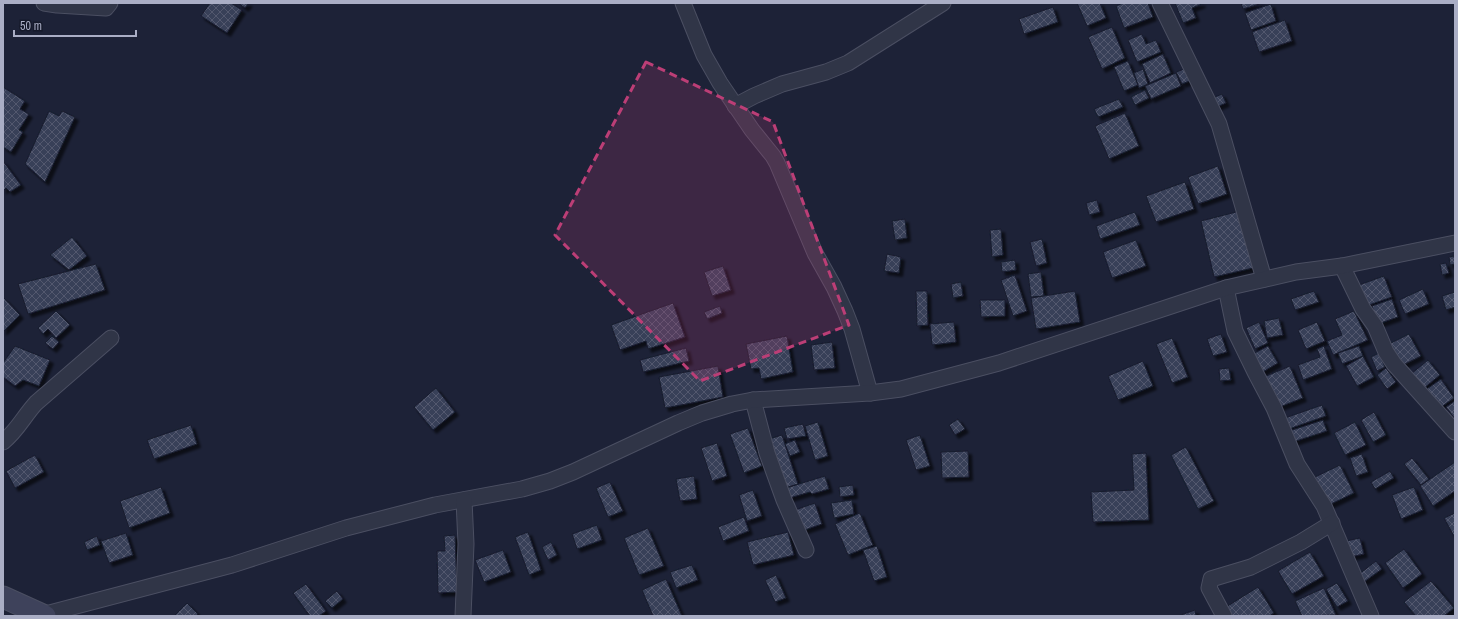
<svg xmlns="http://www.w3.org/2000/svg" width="1458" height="619" viewBox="0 0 1458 619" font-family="'Archivo Narrow',sans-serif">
	<defs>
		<pattern id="building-cross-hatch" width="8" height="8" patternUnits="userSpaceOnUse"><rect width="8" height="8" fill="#383f58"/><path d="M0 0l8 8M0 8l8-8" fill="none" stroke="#52586e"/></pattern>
		<filter id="shadow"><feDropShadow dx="3.5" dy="3.5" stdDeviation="1" flood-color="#0009"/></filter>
	</defs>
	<rect width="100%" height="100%" fill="#1d2237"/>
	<g fill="url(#building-cross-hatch)" stroke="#181c2d" filter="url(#shadow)">
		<path d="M210 3H231L242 10 227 33 201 16Z"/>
		<path d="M238 3H249L245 8Z"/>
		<path d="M1077 3H1100L1106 18 1087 26Z"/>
		<path d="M1123 3H1148L1153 17 1124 28 1116 6Z"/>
		<path d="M1175 3H1202V4L1192 8 1196 18 1183 23Z"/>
		<path d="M1241 3H1263L1243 9Z"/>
		<path d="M1271 4 1276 21 1251 30 1245 13Z"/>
		<path d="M1053 7 1058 22 1024 34 1019 19Z"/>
		<path d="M1285 20 1292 41 1259 52 1252 32Z"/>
		<path d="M1112 27 1125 58 1102 69 1088 37Z"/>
		<path d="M1142 34 1146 44 1156 40 1161 52 1137 62 1128 40Z"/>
		<path d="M1163 54 1171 73 1150 83 1142 64Z"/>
		<path d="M1128 61 1138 85 1124 91 1114 67Z"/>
		<path d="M1187 68 1192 80 1182 84 1176 72Z"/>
		<path d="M1143 69 1148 84 1139 88 1134 73Z"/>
		<path d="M1176 73 1181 86 1151 99 1145 86Z"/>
		<path d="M3 87 25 101 20 109 29 114 19 130 23 132 11 152 3 147Z"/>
		<path d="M1145 90 1149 98 1135 105 1131 97Z"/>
		<path d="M1222 94 1226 103 1212 109 1208 100Z"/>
		<path d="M1119 99 1123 107 1098 117 1094 109Z"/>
		<path d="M49 111 59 116 62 111 75 117 45 182 25 164Z"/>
		<path d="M1125 113 1139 146 1109 159 1095 126Z"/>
		<path d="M3 161 21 185 10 192 6 188 3 191Z"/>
		<path d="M1218 166 1227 194 1198 204 1188 177Z"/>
		<path d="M1185 182 1194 209 1156 222 1146 196Z"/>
		<path d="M1097 200 1100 212 1089 215 1086 203Z"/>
		<path d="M1240 211 1253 268 1214 277 1201 221Z"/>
		<path d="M1135 212 1140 225 1100 239 1096 226Z"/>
		<path d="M905 219 907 238 895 240 892 221Z"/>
		<path d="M1001 229 1003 255 992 257 990 230Z"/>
		<path d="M72 237 87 256 69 270 50 255Z"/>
		<path d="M1042 239 1047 263 1036 266 1030 242Z"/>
		<path d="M1136 240 1146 266 1112 278 1103 252Z"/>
		<path d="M887 254 901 257 899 273 884 271Z"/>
		<path d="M1454 256 1455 264 1450 265 1449 257Z"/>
		<path d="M1015 260 1016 270 1002 272 1001 262Z"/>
		<path d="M1446 263 1449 273 1442 275 1440 264Z"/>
		<path d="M96 264 105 290 28 314 18 284Z"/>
		<path d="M723 266 731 290 712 296 704 272Z"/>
		<path d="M1041 272 1044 296 1031 297 1028 274Z"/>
		<path d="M1015 275 1027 311 1013 316 1001 280Z"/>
		<path d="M1384 276 1392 297 1366 306 1359 285Z"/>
		<path d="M961 282 963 296 953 298 951 284Z"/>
		<path d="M1423 289 1429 304 1405 314 1399 300Z"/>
		<path d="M916 291H927L928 325 917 326Z"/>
		<path d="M1075 291 1080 322 1036 329 1031 298Z"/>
		<path d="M1314 291 1319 302 1295 310 1291 299Z"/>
		<path d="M1455 292V307L1446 310 1442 296Z"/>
		<path d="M4 298 20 315 3 332V299Z"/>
		<path d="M1392 299 1398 317 1378 324 1372 306Z"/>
		<path d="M980 300H1005V316L981 317Z"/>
		<path d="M673 303 685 337 648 349 646 341 620 350 611 325Z"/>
		<path d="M720 306 722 313 707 319 704 312Z"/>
		<path d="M56 311 70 325 56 338 48 329 43 334 38 328Z"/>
		<path d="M1354 311 1368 340 1333 355 1327 341 1342 335 1335 319Z"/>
		<path d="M1279 318 1283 335 1267 338 1264 321Z"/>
		<path d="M954 322 956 342 932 345 930 324Z"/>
		<path d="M1259 322 1268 343 1255 349 1246 328Z"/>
		<path d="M1317 322 1325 341 1306 349 1298 330Z"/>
		<path d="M1221 334 1227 352 1213 356 1207 339Z"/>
		<path d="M1409 334 1421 356 1401 366 1389 344Z"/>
		<path d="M52 336 59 342 53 349 45 343Z"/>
		<path d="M787 336 793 372 761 379 759 368 751 369 746 344Z"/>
		<path d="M1172 338 1188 377 1172 383 1156 344Z"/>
		<path d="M832 342 835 368 814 370 811 345Z"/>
		<path d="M15 346 50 360 39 386 23 380 15 386 3 377V363Z"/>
		<path d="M1268 346 1278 363 1261 373 1251 355Z"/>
		<path d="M1324 346 1332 369 1303 380 1298 365 1320 357 1317 349Z"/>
		<path d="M1359 346 1363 356 1342 364 1338 353Z"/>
		<path d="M686 348 689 361 643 372 640 360Z"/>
		<path d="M1379 353 1385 367 1377 371 1371 357Z"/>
		<path d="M1363 356 1374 377 1357 386 1346 366Z"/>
		<path d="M1428 360 1440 375 1423 389 1411 374Z"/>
		<path d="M1143 361 1153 386 1118 400 1108 376Z"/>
		<path d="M718 366 723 397 665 408 659 377Z"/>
		<path d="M1290 366 1303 398 1277 408 1264 377Z"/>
		<path d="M1229 368 1231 380 1220 381 1219 369Z"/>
		<path d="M1386 368 1396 382 1387 389 1377 375Z"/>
		<path d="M1441 379 1454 398 1437 410 1424 391Z"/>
		<path d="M436 388 455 412 433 430 414 407Z"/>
		<path d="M1455 401V419L1446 407Z"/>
		<path d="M1322 405 1326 416 1286 430 1282 419Z"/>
		<path d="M1374 412 1386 435 1373 442 1361 420Z"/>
		<path d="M958 419 965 429 955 435 949 425Z"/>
		<path d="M1323 420 1327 431 1290 443 1286 432Z"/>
		<path d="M818 422 828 456 815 460 805 426Z"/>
		<path d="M1355 422 1366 445 1345 455 1334 433Z"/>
		<path d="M803 424 806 436 787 439 784 428Z"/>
		<path d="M191 425 197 444 154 459 147 440Z"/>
		<path d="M748 428 762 466 744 473 730 434Z"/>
		<path d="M782 435 798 484 785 488 769 439Z"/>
		<path d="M920 435 930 466 916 470 906 440Z"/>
		<path d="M795 440 800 452 790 456 785 444Z"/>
		<path d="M717 443 727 476 712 481 701 448Z"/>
		<path d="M1186 447 1214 501 1198 509 1171 455Z"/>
		<path d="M968 451 969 477 942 478 941 452Z"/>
		<path d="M1146 453 1149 520 1093 522 1091 492 1134 490 1132 454Z"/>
		<path d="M1362 454 1368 472 1356 476 1350 458Z"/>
		<path d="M35 455 44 472 15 488 6 471Z"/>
		<path d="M1412 458 1429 479 1421 485 1404 464Z"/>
		<path d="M1455 462V491L1433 506 1420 486Z"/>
		<path d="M1340 465 1354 493 1329 505 1315 477Z"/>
		<path d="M1390 471 1394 478 1375 489 1371 482Z"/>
		<path d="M694 476 697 499 680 501 676 479Z"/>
		<path d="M825 476 829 489 812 494 810 492 786 499 783 489Z"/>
		<path d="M610 482 623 511 608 517 596 488Z"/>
		<path d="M853 485 854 495 840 497 839 487Z"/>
		<path d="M161 487 170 513 129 528 120 501Z"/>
		<path d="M1414 487 1423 510 1401 519 1392 495Z"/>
		<path d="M753 490 762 516 747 521 739 495Z"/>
		<path d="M852 500 854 514 834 518 831 503Z"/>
		<path d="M815 503 822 524 799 532 792 511Z"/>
		<path d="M860 513 873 545 848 555 835 524Z"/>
		<path d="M1455 513V538L1444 518Z"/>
		<path d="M744 517 749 531 723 541 718 527Z"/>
		<path d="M597 525 602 540 577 549 572 534Z"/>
		<path d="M648 528 664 566 639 575 624 538Z"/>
		<path d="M528 532 541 570 529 575 515 537Z"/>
		<path d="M788 532 794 555 753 565 747 542Z"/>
		<path d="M126 533 133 555 109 563 101 541Z"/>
		<path d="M455 535 457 592 438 593 437 551H445L444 536Z"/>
		<path d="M97 536 100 545 87 550 84 542Z"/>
		<path d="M1360 538 1364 554 1350 557 1346 541Z"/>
		<path d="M551 542 557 555 548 560 542 547Z"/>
		<path d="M877 546 887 577 874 581 863 550Z"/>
		<path d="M1404 549 1422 574 1403 588 1385 563Z"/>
		<path d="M503 550 511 572 484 582 475 560Z"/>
		<path d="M1310 552 1324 576 1292 594 1278 571Z"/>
		<path d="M1376 561 1382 569 1364 582 1358 575Z"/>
		<path d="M692 565 698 580 676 588 670 572Z"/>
		<path d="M776 575 786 598 775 602 765 580Z"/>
		<path d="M666 579 682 616H653L642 590Z"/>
		<path d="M1431 581 1454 608 1444 616H1416L1404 602Z"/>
		<path d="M1337 583 1348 601 1337 607 1326 589Z"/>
		<path d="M306 584 326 611 319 616H310L293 593Z"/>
		<path d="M1258 587 1274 613 1269 616H1232L1226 607Z"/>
		<path d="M1324 588 1336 615 1302 616 1295 601Z"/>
		<path d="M337 591 343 599 332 608 325 601Z"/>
		<path d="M187 603 198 614 196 616H174Z"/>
		<path d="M1195 610 1196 616H1178Z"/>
	</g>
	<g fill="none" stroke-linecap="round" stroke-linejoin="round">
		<g stroke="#4b4f62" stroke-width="17">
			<g id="street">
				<path d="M44 3 57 5 106 8 110 3"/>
				<path d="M683 3 704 55 720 83 752 130 773 156 777 163 815 253 834 287 845 311 852 329 870 393"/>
				<path d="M1160 3 1219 124 1264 279"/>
				<path d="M735 106 754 96 782 84 826 72 848 63 943 3"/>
				<path d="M1342 266 1363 309 1375 326 1386 352 1394 364 1455 432"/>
				<path d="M1226 288 1235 331 1255 372 1274 408 1297 464 1324 506 1371 616"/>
				<path d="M753 400 767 453 784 500 806 550"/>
				<path d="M3 442C17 431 24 416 36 403L111 338"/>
				<path d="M42 615 232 565 346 528 435 505 522 489 550 481 573 472 678 423 702 413 732 404 753 400 870 393 901 389 999 363 1226 288 1296 272 1342 266 1455 243"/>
				<path d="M463 616 466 544 464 500"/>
				<path d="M1224 616 1209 588 1211 579 1251 567 1301 542 1332 523"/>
			</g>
		</g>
		<g stroke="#4b4f62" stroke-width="23">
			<path id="secondary" d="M3 597 45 616"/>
		</g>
		<use href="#street" stroke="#303547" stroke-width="15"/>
		<use href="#secondary" stroke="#3e425b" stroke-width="21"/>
	</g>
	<path fill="#bc3e76" fill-opacity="0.2" stroke="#bc3e76" stroke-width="3" stroke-dasharray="8 5" stroke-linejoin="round" d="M646 62 773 122 849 325 700 381 555 235Z"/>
	<rect width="1458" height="619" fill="none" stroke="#aaaec5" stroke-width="8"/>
	<path d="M14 30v6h122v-6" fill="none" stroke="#aaaec5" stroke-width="2"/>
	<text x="20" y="30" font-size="12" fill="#aaaec5" stroke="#161a2b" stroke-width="3" paint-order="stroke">50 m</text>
</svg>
